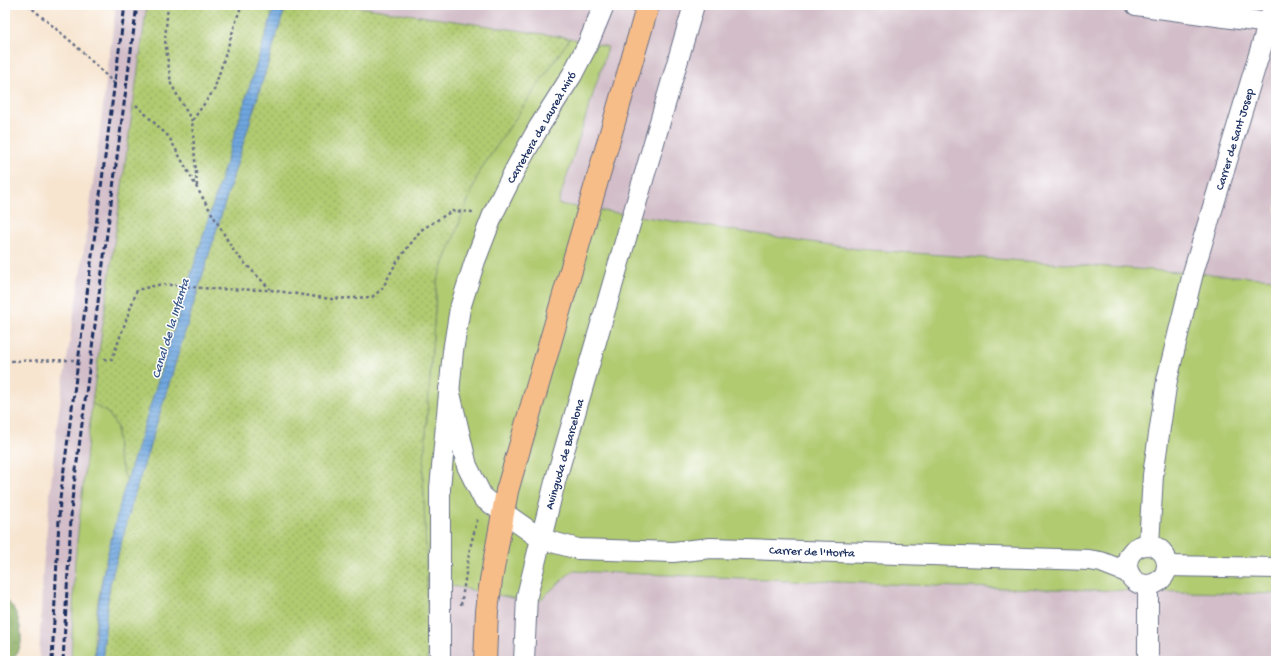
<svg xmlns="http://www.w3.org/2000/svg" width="1281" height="666" viewBox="0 0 1281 666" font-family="'Gochi Hand',sans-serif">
	<defs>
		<pattern id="forest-crowns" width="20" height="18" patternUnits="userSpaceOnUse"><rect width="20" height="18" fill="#8caf63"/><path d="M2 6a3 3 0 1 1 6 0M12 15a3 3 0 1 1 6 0" fill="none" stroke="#728f55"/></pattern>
		<pattern id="garden-dots" width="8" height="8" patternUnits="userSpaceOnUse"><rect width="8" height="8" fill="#b1cb71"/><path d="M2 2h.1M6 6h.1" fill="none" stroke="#8fa560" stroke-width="1.8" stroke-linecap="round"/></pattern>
		<pattern id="water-rules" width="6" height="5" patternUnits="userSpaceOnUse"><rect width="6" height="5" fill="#70a7df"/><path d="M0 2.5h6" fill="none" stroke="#5b88b8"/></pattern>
	</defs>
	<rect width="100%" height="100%" fill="#fff"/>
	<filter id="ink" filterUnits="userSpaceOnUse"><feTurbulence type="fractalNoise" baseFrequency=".025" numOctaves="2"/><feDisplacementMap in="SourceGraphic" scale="8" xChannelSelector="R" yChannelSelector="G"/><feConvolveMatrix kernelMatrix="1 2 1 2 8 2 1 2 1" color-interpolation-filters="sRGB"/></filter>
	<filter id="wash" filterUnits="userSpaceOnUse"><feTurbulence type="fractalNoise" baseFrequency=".012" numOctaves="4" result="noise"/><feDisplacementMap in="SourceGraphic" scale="16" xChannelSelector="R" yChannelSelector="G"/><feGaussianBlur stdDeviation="0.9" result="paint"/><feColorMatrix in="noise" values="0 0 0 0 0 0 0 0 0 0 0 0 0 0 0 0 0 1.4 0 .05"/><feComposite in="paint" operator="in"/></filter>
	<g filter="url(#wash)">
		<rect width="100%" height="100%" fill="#f7e5d0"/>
		<g fill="#d2bdc8">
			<path d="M116 5H147L89 424 75 560 71 661H39L43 568 57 423 86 237Z"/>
			<path d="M346 5H1276V279L857 249 557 204 608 47 570 38Z"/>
			<path d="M572 571 958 587 1276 594V661H428L427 582 537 602Z"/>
		</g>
		<g fill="#b1cb71" stroke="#667d68">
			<path d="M570 38 608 47 558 204 857 249 1276 279V594L958 587 572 571 537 603 427 581 423 474 437 281 479 172Z"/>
			<path d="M92 403 109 414 117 427 118 455 127 483 104 568 98 602 94 634 95 661H71L75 560Z"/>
		</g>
		<path fill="url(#forest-crowns)" stroke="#546f60" d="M5 599C17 608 22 627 21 642 21 648 15 656 11 661H5Z"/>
		<g fill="url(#garden-dots)" stroke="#667d68">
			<path d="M147 5H275L127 483 118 455 117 427 109 414 92 403Z"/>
			<path d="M286 5H346L570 38 479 172 437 281 423 474 427 581 428 661H104L103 651 107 607 110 584 133 500Z"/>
		</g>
		<path fill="url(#water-rules)" stroke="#466b9e" d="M275 5H286L133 500 110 584 107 607 103 651 104 661H95C94 600 108 551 123 493Z"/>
	</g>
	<g filter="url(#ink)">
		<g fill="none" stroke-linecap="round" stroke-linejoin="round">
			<g stroke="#686f86" stroke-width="22">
				<g id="minor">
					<path d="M1136 5 1276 24"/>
					<path d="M449 389 467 466 483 498 541 539 578 549 673 552 711 548 1089 560 1101 562 1129 573"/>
					<path d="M1149 545 1153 475 1167 380 1193 273 1274 5"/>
					<circle cx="1147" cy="565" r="20"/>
					<path d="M1167 566 1276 568"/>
					<path d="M1148 585V661"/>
					<path d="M440 661V488L453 351 460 308 475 261 494 212 516 168 539 127 572 75 588 44 604 5"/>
					<path d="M524 661 527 596 555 482 694 5"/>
				</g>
			</g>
			<g stroke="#686f86" stroke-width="24">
				<path id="primary" d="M485 661 487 611 491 580 507 491 648 5"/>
			</g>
			<g stroke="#686f86" stroke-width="2.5" stroke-dasharray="3 3" stroke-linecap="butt">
				<path d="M28 5 74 44 115 84"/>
				<path d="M168 5 165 40 171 84 192 121"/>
				<path d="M136 105 169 137 197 188 235 253 270 289"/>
				<path d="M197 186 192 121 214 90 239 12 242 5"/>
				<path d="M104 359H112L137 290 162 284 212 289 270 290 331 299 372 297 382 289 396 263 421 230 452 211 474 212"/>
				<path d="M5 361 77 360"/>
				<path d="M461 605 470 548 478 517"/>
			</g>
			<use href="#minor" stroke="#fff" stroke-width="20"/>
			<use href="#primary" stroke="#f7bd88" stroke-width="22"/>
			<g stroke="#1b2f5e" stroke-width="3" stroke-dasharray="6 3" stroke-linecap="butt">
				<path d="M52 661 60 499 125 5"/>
				<path d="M63 661 72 500 137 5"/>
			</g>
		</g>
	</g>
	<g text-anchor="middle" stroke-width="3" stroke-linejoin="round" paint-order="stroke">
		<g font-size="12" fill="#1b2f5e" stroke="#fff">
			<text transform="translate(541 127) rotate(-60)" y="4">Carretera de Laureà Miró</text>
			<text transform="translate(1234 139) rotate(-73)" y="4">Carrer de Sant Josep</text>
			<text transform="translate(564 454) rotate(-74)" y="4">Avinguda de Barcelona</text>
			<text transform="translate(812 551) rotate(2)" y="4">Carrer de l'Horta</text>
		</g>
		<g font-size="13" font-style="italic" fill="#39598b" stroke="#fff">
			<text transform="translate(169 328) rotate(-73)" y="5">Canal de la Infanta</text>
		</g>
	</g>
	<rect width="1281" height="666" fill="none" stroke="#fff" stroke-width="20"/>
</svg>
